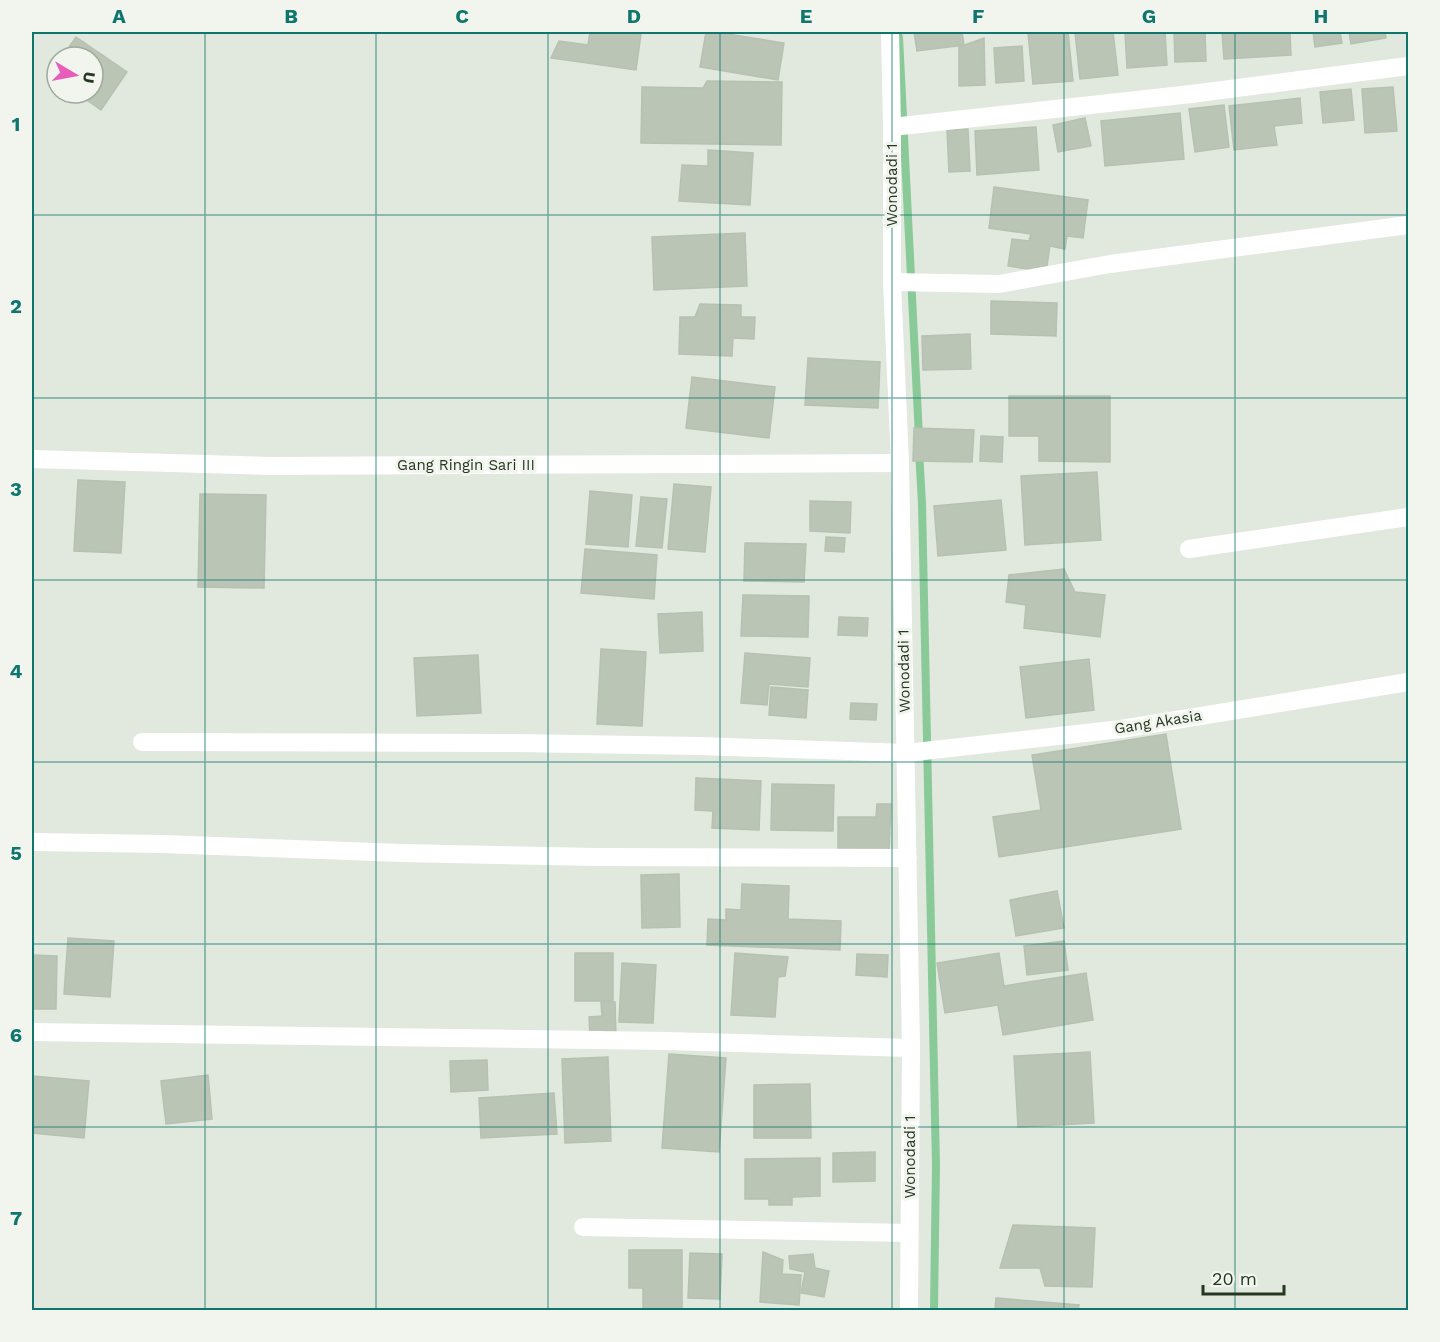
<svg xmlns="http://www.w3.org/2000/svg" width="1440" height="1342" viewBox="0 0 1440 1342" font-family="'Work Sans',sans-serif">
	<rect width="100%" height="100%" fill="#e1e8de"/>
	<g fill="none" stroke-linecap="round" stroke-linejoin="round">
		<g stroke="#89ca98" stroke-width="8">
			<path d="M899 37 919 437"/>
			<path d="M919 450 922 504 936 1165 934 1310"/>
		</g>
	</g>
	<g fill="#bbc5b6" stroke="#b6c1b1" stroke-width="1.5">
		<path d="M590 32H620L641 34 636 70 551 58 559 41 588 45Z"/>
		<path d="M706 32H715L784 43 778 80 700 67Z"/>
		<path d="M914 32H962L964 45 917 51Z"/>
		<path d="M1045 32H1068L1073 81 1033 84 1028 33Z"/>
		<path d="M1075 32H1113L1118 75 1080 79Z"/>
		<path d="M1125 32H1165L1167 65 1127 68Z"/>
		<path d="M1174 32H1205L1206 61 1175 62Z"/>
		<path d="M1222 32H1290L1291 55 1224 59Z"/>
		<path d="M1313 32H1340L1342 43 1315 47Z"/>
		<path d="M1349 32H1385L1386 38 1351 44Z"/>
		<path d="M76 37 127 72 101 110 77 93H93V57H62Z"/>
		<path d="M984 38 985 85 959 86V47Z"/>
		<path d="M1022 46 1024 81 996 83 994 48Z"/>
		<path d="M707 81 782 82 781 145 641 143 642 87 703 88Z"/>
		<path d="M1393 87 1397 131 1365 133 1362 89Z"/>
		<path d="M1351 89 1354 120 1323 123 1320 92Z"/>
		<path d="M1300 98 1302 123 1274 126 1277 145 1234 150 1229 106Z"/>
		<path d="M1224 105 1229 147 1195 152 1189 109Z"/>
		<path d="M1180 113 1184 159 1105 166 1101 121Z"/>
		<path d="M1085 118 1091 146 1058 152 1053 125Z"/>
		<path d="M1036 127 1039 170 977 175 975 131Z"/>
		<path d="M968 129 970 171 949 172 947 130Z"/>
		<path d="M708 150 753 153 750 205 679 201 682 165 708 166Z"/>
		<path d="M994 187 1088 200 1083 238 1067 236 1065 249 1050 246 1046 272 1008 266 1012 239 1029 241 1031 234 989 228Z"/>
		<path d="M745 233 747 286 654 290 652 237Z"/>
		<path d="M991 301 1057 303 1056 336 991 334Z"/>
		<path d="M700 304 741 305V317H755L754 339 733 338 732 356 679 354 680 317H695Z"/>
		<path d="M970 334 971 369 923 370 922 336Z"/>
		<path d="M808 358 880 362 878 408 805 405Z"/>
		<path d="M692 377 775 387 769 438 686 428Z"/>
		<path d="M1009 396H1110V462L1039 461V436H1009Z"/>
		<path d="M914 428 974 430 972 462 913 461Z"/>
		<path d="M981 436 1003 437 1002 462 980 461Z"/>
		<path d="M1097 472 1101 540 1025 545 1021 476Z"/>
		<path d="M78 480 125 482 121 553 74 551Z"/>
		<path d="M674 484 711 487 705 552 668 549Z"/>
		<path d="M590 491 632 495 628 547 586 544Z"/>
		<path d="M200 494 266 495 264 588 198 587Z"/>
		<path d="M641 497 667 499 662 548 636 546Z"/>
		<path d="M1001 500 1006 550 938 556 934 506Z"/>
		<path d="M810 501 851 502 850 533 810 531Z"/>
		<path d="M826 537 845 538 844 552 825 551Z"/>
		<path d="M745 543 806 544 804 582 744 581Z"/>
		<path d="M585 549 657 555 654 599 581 593Z"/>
		<path d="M1064 569 1075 592 1105 595 1100 637 1024 628 1026 605 1006 602 1009 575Z"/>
		<path d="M743 595 809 596 808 637 741 636Z"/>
		<path d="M702 612 703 651 660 653 658 614Z"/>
		<path d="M839 617 868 618 867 636 838 635Z"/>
		<path d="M601 649 646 652 642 726 597 724Z"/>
		<path d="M745 653 810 658 808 687 769 684 767 705 741 703Z"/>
		<path d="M478 655 481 713 417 716 414 658Z"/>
		<path d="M1089 659 1094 710 1026 718 1020 667Z"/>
		<path d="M771 687 808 690 806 718 769 715Z"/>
		<path d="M851 703 877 704 876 720 850 719Z"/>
		<path d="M1166 734 1181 829 999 857 993 817 1041 810 1032 755Z"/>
		<path d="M696 778 761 781 759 830 712 828 713 811 695 810Z"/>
		<path d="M772 784 834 785 833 831 771 830Z"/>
		<path d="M877 804H891L889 850 838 849V817H876Z"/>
		<path d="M679 874 680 927 642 928 641 875Z"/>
		<path d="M742 884 789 886 788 919 841 921 840 950 707 945 708 919 726 920V909L741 910Z"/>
		<path d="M1057 891 1064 928 1016 936 1010 900Z"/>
		<path d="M68 938 114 941 110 997 64 994Z"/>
		<path d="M1064 941 1068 970 1027 975 1024 946Z"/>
		<rect x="575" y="953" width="38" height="48"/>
		<path d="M735 953 788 957 785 976 778 977 775 1017 731 1015Z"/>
		<path d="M999 953 1004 986 1086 973 1093 1020 1003 1035 998 1005 945 1013 937 963Z"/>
		<path d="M857 954 888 955 887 977 856 975Z"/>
		<path d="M32 955 57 956 56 1009H32Z"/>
		<path d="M622 963 656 965 653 1023 619 1022Z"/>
		<path d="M601 1002H615L616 1036 590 1037 589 1017 602 1016Z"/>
		<path d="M1090 1052 1094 1123 1018 1127 1014 1056Z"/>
		<path d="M669 1054 726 1058 719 1152 662 1148Z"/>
		<path d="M608 1057 611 1141 565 1143 562 1059Z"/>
		<path d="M487 1060 488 1090 451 1092 450 1061Z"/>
		<path d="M208 1075 212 1119 166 1124 161 1081Z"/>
		<path d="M32 1076 89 1081 84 1138 32 1133Z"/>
		<path d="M810 1084 811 1138H754V1085Z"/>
		<path d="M554 1093 557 1134 481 1138 479 1098Z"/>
		<path d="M875 1152V1181L833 1182V1153Z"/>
		<path d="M820 1158V1196L792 1197V1205H769V1199H745V1159Z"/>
		<path d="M1013 1225 1095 1228 1092 1287 1045 1286 1040 1268H1000Z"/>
		<path d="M629 1250H682V1310H643V1288H629Z"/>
		<path d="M763 1252 783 1260 782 1274 801 1275 799 1305 760 1302Z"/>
		<path d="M690 1253 722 1254 720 1299 688 1298Z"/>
		<path d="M813 1254 815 1268 829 1271 824 1297 801 1293 805 1272 790 1269 789 1256Z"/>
		<path d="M996 1298 1079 1305 1078 1310H995Z"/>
	</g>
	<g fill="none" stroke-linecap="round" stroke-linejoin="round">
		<g stroke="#fff" stroke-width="18">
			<path d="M890 32 892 127V282L900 463 911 1048 909 1310"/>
			<path d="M892 127 1191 94 1408 66"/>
			<path d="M892 282 999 284 1110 264 1408 225"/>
			<path d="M32 459 269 466 900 463"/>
			<path d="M1189 549 1408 517"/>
			<path d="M142 742 515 743 700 746 906 753 1121 729 1408 682"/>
			<path d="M32 842 163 844 402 853 596 857 908 858"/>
			<path d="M32 1032 667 1041 911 1048"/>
			<path d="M583 1227 909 1233"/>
		</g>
	</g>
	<path fill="none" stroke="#0f766e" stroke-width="1.5" stroke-opacity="0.55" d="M205 32V1310M376 32V1310M548 32V1310M720 32V1310M892 32V1310M1064 32V1310M1235 32V1310M32 215H1408M32 398H1408M32 580H1408M32 762H1408M32 944H1408M32 1127H1408"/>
	<g text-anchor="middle" stroke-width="6" stroke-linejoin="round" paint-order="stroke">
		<g font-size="15" fill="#253621" stroke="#f1f5ee">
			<text transform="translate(892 185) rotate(-90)" y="5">Wonodadi 1</text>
			<text x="466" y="470">Gang Ringin Sari III</text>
			<text transform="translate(904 671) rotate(-91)" y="5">Wonodadi 1</text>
			<text transform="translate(1158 722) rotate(-9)" y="5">Gang Akasia</text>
			<text transform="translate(910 1157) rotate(-90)" y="5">Wonodadi 1</text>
		</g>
	</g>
	<rect width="1440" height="1342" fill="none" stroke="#f1f5ee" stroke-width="66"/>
	<g transform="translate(75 75) rotate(100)"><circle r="28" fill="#f1f5ee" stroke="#9fa99c" stroke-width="1.5"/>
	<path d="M0-4.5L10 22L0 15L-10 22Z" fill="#e75db9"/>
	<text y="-9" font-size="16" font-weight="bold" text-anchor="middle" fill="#253621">U</text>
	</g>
	<path d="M1203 1285v9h81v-9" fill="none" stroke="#253621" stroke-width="3"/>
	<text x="1212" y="1285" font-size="18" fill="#253621" stroke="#f1f5ee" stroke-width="4.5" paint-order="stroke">20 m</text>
	<rect x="33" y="33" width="1374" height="1276" fill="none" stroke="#0f766e" stroke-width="2"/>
	<g font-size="20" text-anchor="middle" font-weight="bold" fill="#0f766e">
		<text x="119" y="23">A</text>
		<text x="291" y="23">B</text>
		<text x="462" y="23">C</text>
		<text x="634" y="23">D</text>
		<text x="806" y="23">E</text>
		<text x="978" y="23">F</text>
		<text x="1149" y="23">G</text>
		<text x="1321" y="23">H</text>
		<text x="16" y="131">1</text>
		<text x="16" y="313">2</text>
		<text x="16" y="496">3</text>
		<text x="16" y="678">4</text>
		<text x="16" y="860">5</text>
		<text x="16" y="1042">6</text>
		<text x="16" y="1225">7</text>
	</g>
</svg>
